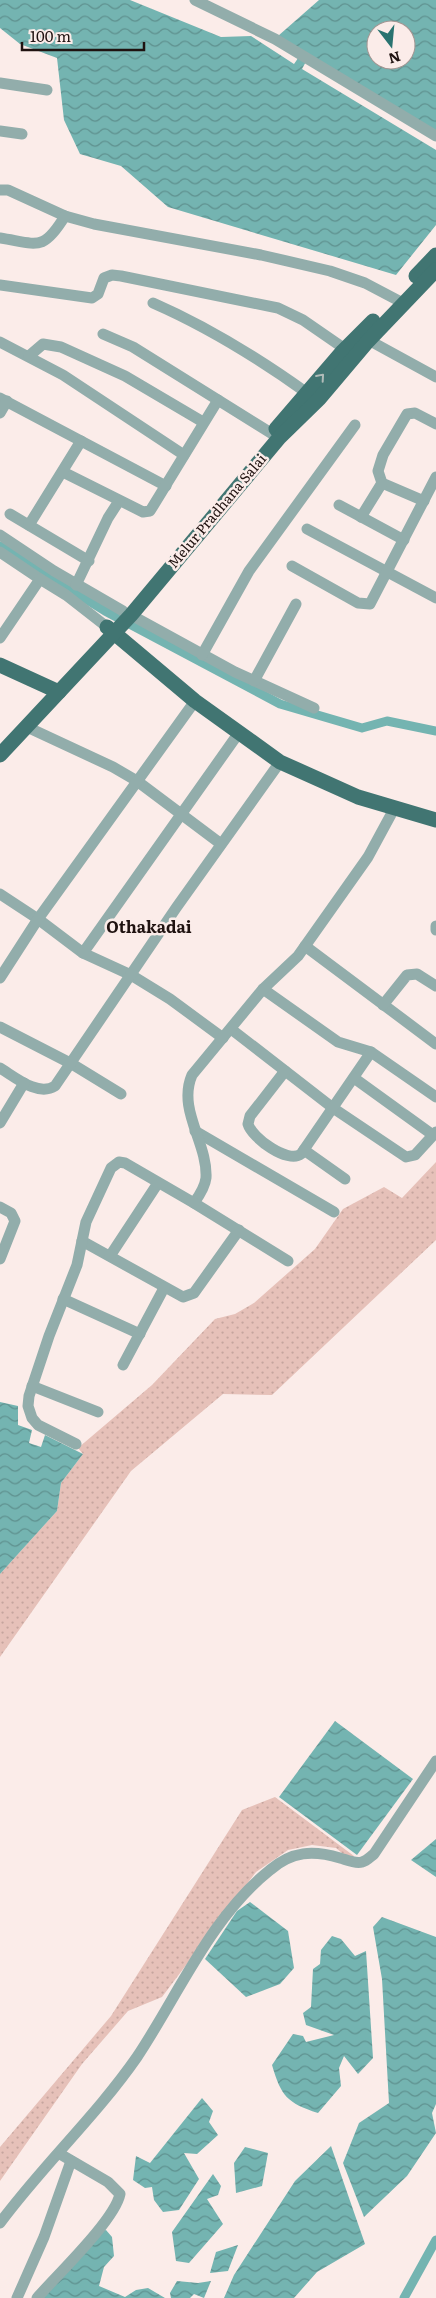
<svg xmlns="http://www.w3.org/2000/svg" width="436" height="2298" viewBox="0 0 436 2298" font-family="Literata,serif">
	<defs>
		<pattern id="grass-dots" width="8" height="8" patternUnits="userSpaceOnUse" patternTransform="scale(1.25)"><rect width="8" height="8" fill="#e6c1b9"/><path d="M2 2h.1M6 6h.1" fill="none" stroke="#c5a59e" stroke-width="1.8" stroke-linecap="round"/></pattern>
		<pattern id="water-waves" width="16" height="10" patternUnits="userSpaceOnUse" patternTransform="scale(1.25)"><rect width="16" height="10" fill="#74b4b1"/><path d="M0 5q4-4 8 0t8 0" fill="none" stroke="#5f918f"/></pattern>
	</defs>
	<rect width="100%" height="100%" fill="#fbece9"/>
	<g fill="url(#grass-dots)">
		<path d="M436 1162V1240L272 1395 223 1394 131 1471 0 1657V1574L57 1511 61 1483 83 1454 78 1448 152 1385 215 1319 235 1314 254 1303 315 1249 343 1209 384 1187 402 1198Z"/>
		<path d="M275 1797 354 1856 352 1859H349L336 1848 312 1845 288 1850 256 1872 162 1997 128 2011 82 2064 0 2181V2147L111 2016 242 1810Z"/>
	</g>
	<g fill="url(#water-waves)" fill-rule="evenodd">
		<path d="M0 0H130L221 37 251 36 294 64 303 51 278 36 319 0H436V132L309 56 302 69 436 150V225L396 275 168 207 121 166 80 154 64 120 57 58 20 44 0 28ZM376 30H406V60H376Z"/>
		<path d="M0 1402 18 1406V1425L32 1430 29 1443 41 1447 45 1435 83 1454 61 1483 57 1511 0 1574Z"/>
		<path d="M335 1721 413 1779 357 1855 279 1797Z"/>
		<path d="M436 1839V1877L411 1860Z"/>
		<path d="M250 1902 288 1931 294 1968 280 1984 246 1997 205 1959 237 1911Z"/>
		<path d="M382 1917 436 1937V2104L432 2113 436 2133 407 2176 364 2217 343 2163 359 2123 389 2103 382 1979 373 1927Z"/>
		<path d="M332 1936 341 1939 355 1956 366 1951 373 2058 358 2074 344 2056 339 2068 341 2086 318 2113C287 2103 281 2096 272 2065L293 2034 303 2036 306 2042 334 2035 306 2025 303 2013 311 2007 313 1969 320 1964 321 1950Z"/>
		<path d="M202 2098 213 2111 209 2122 218 2135 197 2154 184 2153 199 2179 179 2210 163 2212 154 2200 152 2187 145 2188 133 2180 136 2156 150 2163Z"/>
		<path d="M331 2146 365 2244 317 2272 294 2298H224L234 2275 295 2181Z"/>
		<path d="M245 2147 268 2153 262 2186 236 2193 234 2163Z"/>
		<path d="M213 2174 221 2186 218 2195 207 2199 223 2224 189 2263 176 2261 172 2232Z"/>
		<path d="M106 2230 112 2237 114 2256 104 2267 99 2286 125 2297 136 2290 148 2288 165 2298H43L99 2232Z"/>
		<path d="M238 2245 228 2271 210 2273 216 2252Z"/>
		<path d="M177 2281 198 2283 211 2281 204 2298 194 2294 190 2298H171L170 2293Z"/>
	</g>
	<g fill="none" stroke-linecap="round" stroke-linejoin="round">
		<g stroke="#74b4b1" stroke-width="9">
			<path d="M0 546 105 611 280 704 362 728 387 721 436 731"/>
			<path d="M404 2298 436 2240"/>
		</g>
		<g stroke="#92adab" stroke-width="11">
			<path d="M195 0 275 39 436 136"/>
			<path d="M0 83 47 90"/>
			<path d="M0 131 22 134"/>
			<path d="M0 190H8L65 216 94 224 261 255 330 271 365 283 403 303"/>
			<path d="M0 238C38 244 43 252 65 216"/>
			<path d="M0 285 92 298 98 294 104 278 112 275 121 276 278 308 303 320 345 349"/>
			<path d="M153 303C208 327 258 358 307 393"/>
			<path d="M103 334 133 347 279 438"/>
			<path d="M363 337 436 377"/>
			<path d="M0 342 63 375 184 455"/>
			<path d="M29 356 43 344 61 347 125 376 203 422"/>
			<path d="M0 398 166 486"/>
			<path d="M0 413 7 401"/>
			<path d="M63 472 143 512 150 511 218 400"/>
			<path d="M424 501 382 483 378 471 383 455 407 414 415 413 436 424"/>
			<path d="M339 505 404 540"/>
			<path d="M10 514 89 561"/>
			<path d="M361 517 382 483"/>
			<path d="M29 525 81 441"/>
			<path d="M307 529 436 598"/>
			<path d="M0 535 54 571 123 611"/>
			<path d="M0 552 40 579 0 638"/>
			<path d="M292 566 358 603 370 604 436 477"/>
			<path d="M40 579 66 595 107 627"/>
			<path d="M76 585 108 518 119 501"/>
			<path d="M131 615 235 672 314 708"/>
			<path d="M202 655 249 571 355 425"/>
			<path d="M254 681 296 604"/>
			<path d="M27 727 113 767 137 781 221 844"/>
			<path d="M0 894 38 919 83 953"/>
			<path d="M436 926V930"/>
			<path d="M305 946 436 1044"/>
			<path d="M0 978 38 919 195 701"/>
			<path d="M263 989 338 1042 371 1052"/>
			<path d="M383 1005 407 975 417 974 436 986"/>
			<path d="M0 1027 72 1064 121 1094"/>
			<path d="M231 1029 333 1108 406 1157 415 1155 436 1132"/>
			<path d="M223 1038 170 999 131 975 83 953 238 734"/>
			<path d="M0 1068C15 1077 38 1097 55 1086L176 908 280 762"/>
			<path d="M285 1071 250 1116 248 1124C252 1138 288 1164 301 1154L371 1052 436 1097"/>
			<path d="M354 1078 433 1135"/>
			<path d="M0 1123 24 1083"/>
			<path d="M195 1131 334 1212"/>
			<path d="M304 1150 345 1179"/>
			<path d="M0 1207 11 1213 15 1221 0 1259"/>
			<path d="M82 1241 183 1297 194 1293 239 1230"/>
			<path d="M110 1256 158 1183"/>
			<path d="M288 1261 194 1203C199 1196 205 1187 206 1178 208 1143 177 1110 192 1075L263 989 298 956 368 857 394 809"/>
			<path d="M63 1299 140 1334"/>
			<path d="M123 1365 164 1288"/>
			<path d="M32 1386 98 1412"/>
			<path d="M76 1444 38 1425 32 1418 28 1406 29 1396 49 1336 77 1265 86 1222 111 1168 119 1162 125 1163 194 1203"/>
			<path d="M0 2223C43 2165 96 2116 137 2057 179 1994 210 1918 270 1870 292 1851 313 1850 340 1858 347 1860 355 1864 362 1862 367 1861 370 1857 374 1854L436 1761"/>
			<path d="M17 2298 44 2237 71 2161"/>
			<path d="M37 2298C56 2276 115 2220 120 2194L108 2182 60 2154"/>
		</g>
		<g stroke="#417572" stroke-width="15">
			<path d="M416 276 436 255"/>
			<path d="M276 429 343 351 373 321"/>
			<path d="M107 627 195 701 280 762 358 797 436 820"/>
			<path d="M0 665 59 692"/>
			<path d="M0 755 131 615 279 438 319 399 368 341 436 270"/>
		</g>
	</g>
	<defs><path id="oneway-chevron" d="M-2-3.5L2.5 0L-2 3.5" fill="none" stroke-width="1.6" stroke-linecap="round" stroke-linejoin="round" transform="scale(1.25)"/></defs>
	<use stroke="#b1bcb9" href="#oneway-chevron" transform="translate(321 377) rotate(-49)"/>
	<g text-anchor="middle" stroke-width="5" stroke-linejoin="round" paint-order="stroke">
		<g font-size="14" fill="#1f1210" stroke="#fbece9">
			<text transform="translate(217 511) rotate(-50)" y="5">Melur Pradhana Salai</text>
		</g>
		<g font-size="16" font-weight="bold" fill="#1f1210" stroke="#fbece9">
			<text x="149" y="933">Othakadai</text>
		</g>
	</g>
	<g transform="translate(391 45) rotate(164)"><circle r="24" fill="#fbece9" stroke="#a39592"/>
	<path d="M0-4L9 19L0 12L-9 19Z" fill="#297370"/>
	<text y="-8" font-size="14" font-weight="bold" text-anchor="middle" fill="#1f1210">N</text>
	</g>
	<path d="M22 42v8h122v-8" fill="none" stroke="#1f1210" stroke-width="2.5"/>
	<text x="30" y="42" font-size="15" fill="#1f1210" stroke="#fbece9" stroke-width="4" paint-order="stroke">100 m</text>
</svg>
